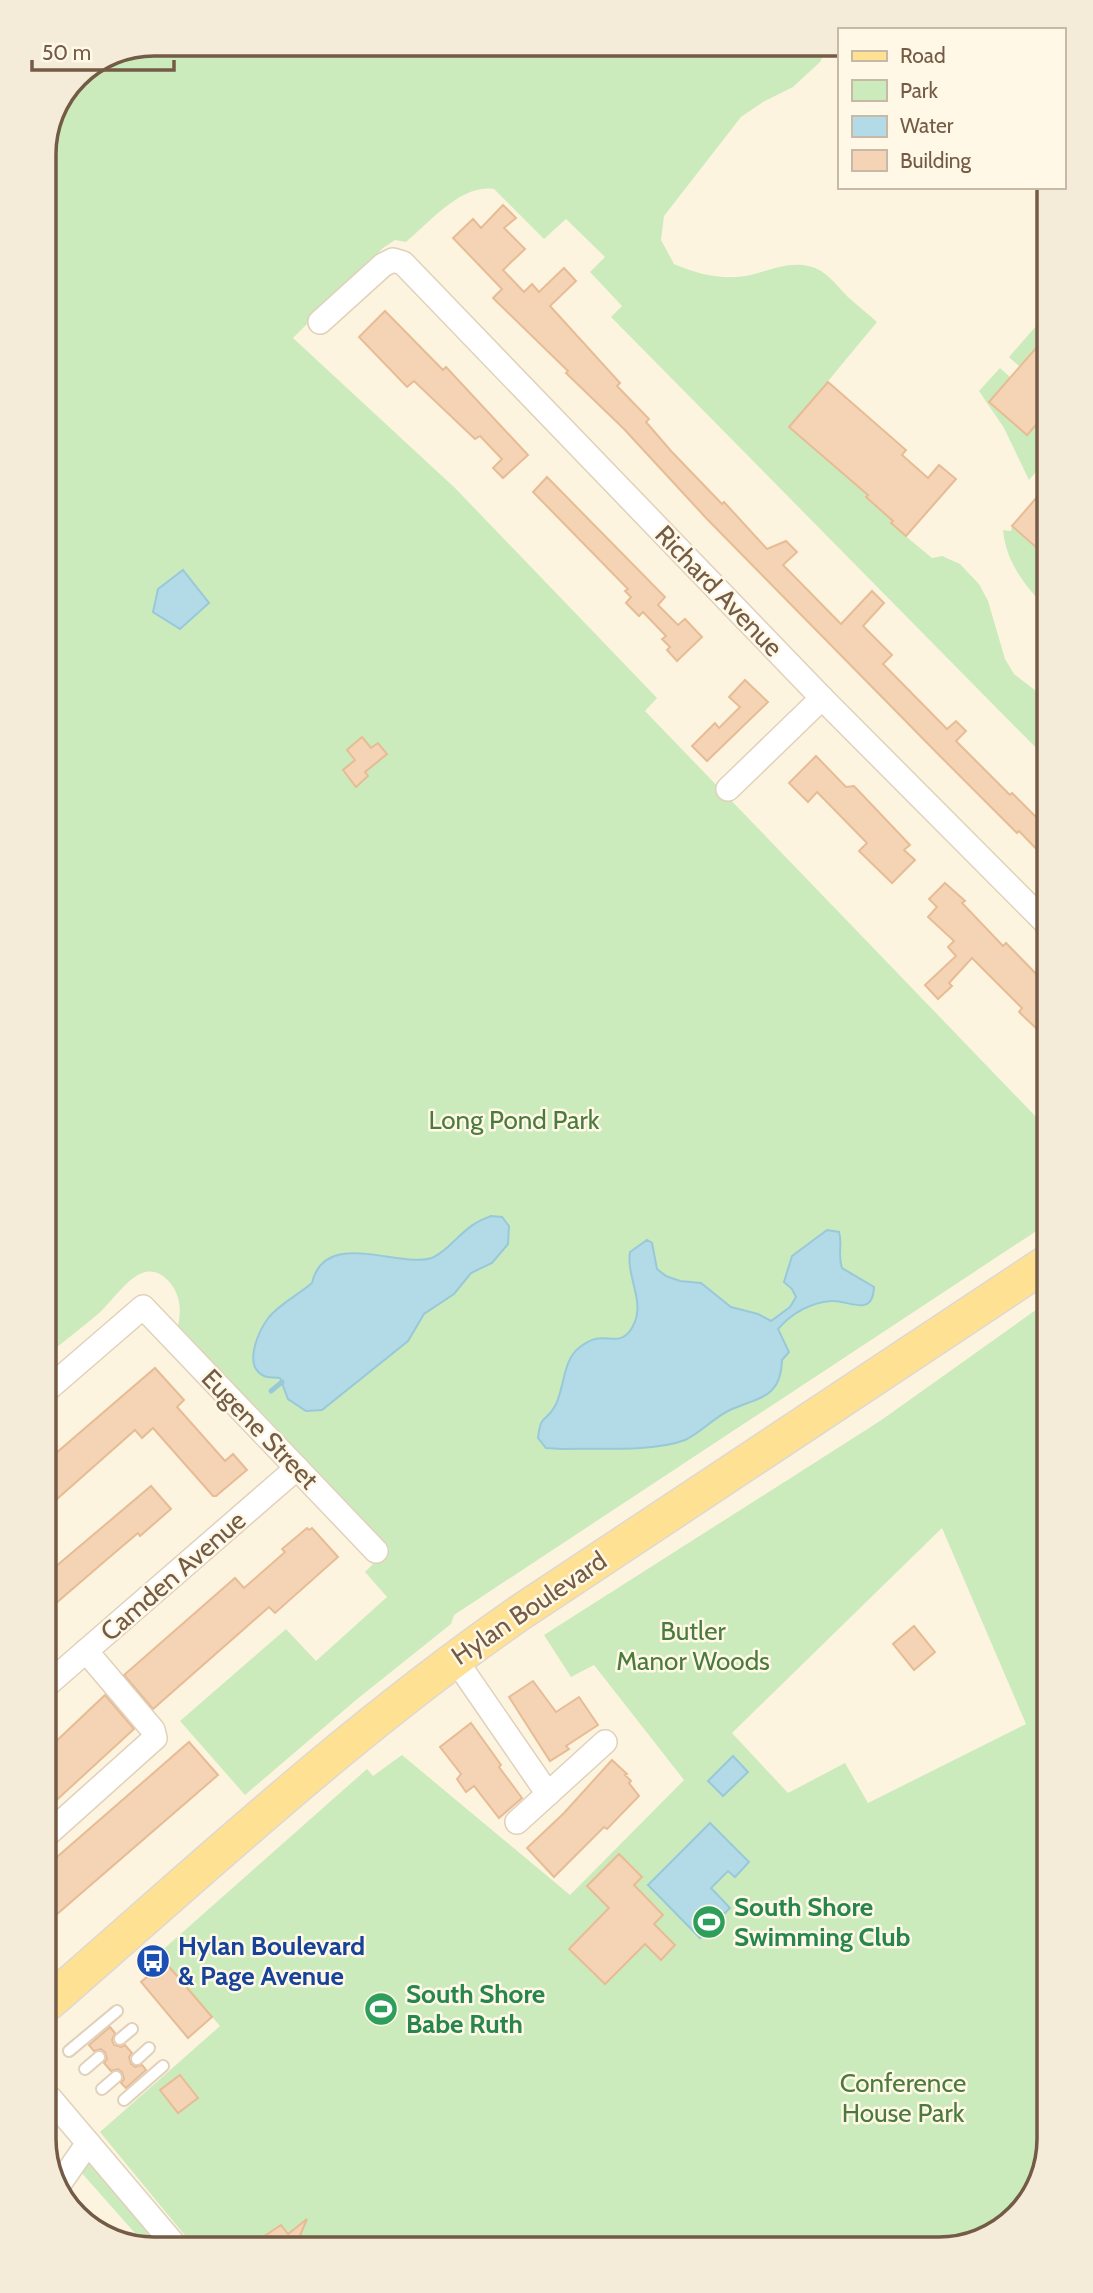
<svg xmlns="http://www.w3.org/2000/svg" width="1093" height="2293" viewBox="0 0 1093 2293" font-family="Cabin,sans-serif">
	<rect width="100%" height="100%" fill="#fdf4df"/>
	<g fill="#cbebbd" fill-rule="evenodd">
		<path d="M154 44H829L820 62 793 87 763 102 741 117 664 216 661 240 674 264C695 273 714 278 737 277 764 275 793 255 821 271 832 278 839 288 848 297 857 305 867 313 877 322L790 427 868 495 866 497 893 521 891 524 932 558 942 556 960 564 979 584 988 601 1005 659 1014 674 1045 698V757L611 317 622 306 590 272 605 257 566 219 544 239 494 189C461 184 430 222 406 242L395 240 383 248 293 338 455 488 657 698 645 711 1041 1122 1046 1121 1047 1224 454 1615 451 1624 356 1700 245 1795 180 1721 286 1629 316 1661 387 1597 365 1572 389 1548 177 1331C181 1314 182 1299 171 1284 143 1249 118 1297 98 1314 82 1328 64 1341 47 1355L44 147 76 76Z"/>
		<path d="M1044 317V339L1020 367 1009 357Z"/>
		<path d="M1000 368 1011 378 989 402 1027 435 1044 416V463L1029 480 1004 428 979 391Z"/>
		<path d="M1012 526 1045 555V607C1024 584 1006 562 1003 530L1011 531Z"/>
		<path d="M1047 1302 1049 2139 1030 2201 975 2243 196 2249 100 2132 220 2026 158 1954 367 1769 373 1776 402 1755 570 1895 684 1780 594 1665 571 1677 544 1635 880 1421ZM942 1528 1026 1724 868 1803 845 1763 788 1793 732 1733Z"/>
		<path d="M86 2158 171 2249H146L138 2246 142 2241 80 2171Z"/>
	</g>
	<g fill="#b3dae7" stroke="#99c9d9" stroke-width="2">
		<path d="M183 570 209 603 180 629 153 612 158 589Z"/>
		<path d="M491 1216 502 1217 509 1226 508 1244 492 1263 471 1273 454 1294 424 1314 408 1341 322 1410 306 1411 288 1399 280 1378C275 1377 268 1378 264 1376 242 1366 259 1330 269 1317 281 1303 298 1295 312 1283 325 1226 404 1271 434 1257 450 1249 461 1231 476 1223 480 1220 486 1218 491 1216Z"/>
		<path d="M827 1230 839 1232C843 1246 837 1253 842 1268L874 1287C873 1319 847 1299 831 1301 810 1303 792 1313 778 1329L789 1352 782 1360C781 1399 758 1397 730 1410 713 1418 702 1432 685 1440 654 1452 597 1448 562 1449L546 1448 538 1438C541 1412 546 1423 555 1406 565 1388 562 1360 580 1347 584 1344 591 1340 595 1339 609 1335 622 1347 633 1326 646 1302 626 1277 630 1252L647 1240 652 1243 657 1269 666 1276 680 1281 701 1283 731 1307 758 1314 771 1321 790 1307 796 1297 792 1289 784 1282 792 1256Z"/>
		<path d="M733 1756 748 1772 723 1796 708 1781Z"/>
		<path d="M710 1823 749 1862 735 1877 728 1871 711 1888 730 1908 700 1938 648 1885Z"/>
	</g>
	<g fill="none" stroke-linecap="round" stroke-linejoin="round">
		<path stroke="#99c9d9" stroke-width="5" d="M271 1391 282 1382"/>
	</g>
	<g fill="#f4d4b5" stroke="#e7bc95" stroke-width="2">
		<path d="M503 205 516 218 504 228 525 249 503 270 524 292 532 284 539 292 564 268 576 281 550 306 620 383 617 386 649 419 646 422 671 451 722 504 724 502 767 549 786 541 797 552 783 565 841 624 872 591 884 603 863 626 892 655 883 664 947 729 956 721 966 731 956 741 1010 795 1012 793 1045 826V858L1019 831 1017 833 937 753 707 519 624 429 566 373 568 371 493 298 502 289 453 238 473 219 481 228Z"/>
		<path d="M385 311 443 370 446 367 528 455 503 478 493 468 502 459 480 436 475 439 414 381 407 387 359 337Z"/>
		<path d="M1044 339V416L1027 435 989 402Z"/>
		<path d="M828 382 906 450 902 455 928 478 939 465 956 479 906 536 891 523 893 521 866 497 868 495 789 427Z"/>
		<path d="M547 477 665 597 658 605 678 625 685 619 702 637 677 661 667 650 670 647 662 639 666 636 643 612 639 616 626 603 631 597 625 591 628 589 533 492Z"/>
		<path d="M1044 489 1045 555 1012 526Z"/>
		<path d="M745 680 768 702 707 761 692 746 715 723 719 728 740 707 729 697Z"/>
		<path d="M362 737 371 748 378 743 387 754 365 772 368 776 356 787 343 770 355 760 347 750Z"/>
		<path d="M816 756 846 787 854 786 910 845 904 850 915 860 892 883 859 851 867 843 817 792 808 802 789 783Z"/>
		<path d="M945 883 965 901 962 903 1003 946 1006 943 1046 984V1022L1038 1030 1019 1012 1022 1008 972 958 949 983 952 986 938 999 925 985 956 956 948 947 954 941 928 917 937 907 929 899Z"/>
		<path d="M155 1368 184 1400 177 1407 225 1461 233 1454 247 1470 216 1496H213L153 1428 142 1438 135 1430 48 1507V1460Z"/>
		<path d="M151 1486 171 1509 140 1536 138 1533 112 1555 48 1610V1573Z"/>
		<path d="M307 1528 309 1530 312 1528 338 1557 275 1613 269 1607 153 1709 124 1675 235 1578 244 1588 285 1552 282 1549Z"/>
		<path d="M914 1626 935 1652 914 1670 893 1644Z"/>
		<path d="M533 1681 556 1712 579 1697 598 1725 566 1746 569 1749 550 1761 509 1697Z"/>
		<path d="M105 1695 134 1729 49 1807V1748Z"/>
		<path d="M471 1723 501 1765 499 1767 522 1798 499 1818 474 1786 466 1792 457 1779 461 1774 440 1747Z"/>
		<path d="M189 1742 218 1775 49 1921V1864Z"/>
		<path d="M612 1760 627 1774 625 1775 631 1781 629 1783 639 1796 607 1829 604 1827 554 1877 527 1848 564 1813Z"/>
		<path d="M619 1854 642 1877 634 1885 663 1915 654 1924 675 1945 661 1960 645 1944 605 1984 569 1949 609 1908 587 1886Z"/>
		<path d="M165 1962 212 2017 188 2038 141 1982Z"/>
		<path d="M110 2027 115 2033 112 2040 114 2045 121 2047 125 2045 132 2053 129 2057 131 2064 135 2067 142 2065 146 2070 126 2088 121 2083 124 2079 122 2072 118 2069 111 2071 104 2063 107 2059 105 2052 101 2049 94 2051 89 2045Z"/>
		<path d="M180 2075 198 2098 178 2113 160 2090Z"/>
		<path d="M307 2219 296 2245 298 2248H269L274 2244 263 2237 281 2225 288 2234Z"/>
	</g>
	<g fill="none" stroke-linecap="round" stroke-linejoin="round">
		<g stroke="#e1d1bb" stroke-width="14">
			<g id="service">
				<path d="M120 2039 132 2029"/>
				<path d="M69 2051 117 2011"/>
				<path d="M137 2059 149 2048"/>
				<path d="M85 2069 99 2057"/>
				<path d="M102 2089 116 2077"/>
				<path d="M124 2100 163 2066"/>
			</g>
		</g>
		<g stroke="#e1d1bb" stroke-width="26">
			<g id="minor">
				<path d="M320 322 383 265 393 260 403 263 822 698 1046 923"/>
				<path d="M728 789 822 698"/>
				<path d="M48 1389 143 1307 376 1551"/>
				<path d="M455 1659 548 1794"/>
				<path d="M48 1684 297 1468"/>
				<path d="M517 1822 605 1742"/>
				<path d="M49 1833 155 1738 153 1730 86 1651"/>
				<path d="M50 2098 178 2249"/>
				<path d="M58 2186 88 2143"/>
			</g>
		</g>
		<g stroke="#ded8d3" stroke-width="38">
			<path id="primary" d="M49 2002C202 1869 351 1730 518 1614L1047 1263"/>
		</g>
		<use href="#service" stroke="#fff" stroke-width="10"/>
		<use href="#minor" stroke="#fff" stroke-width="23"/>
		<use href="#primary" stroke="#ffe194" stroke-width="35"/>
	</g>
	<defs>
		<g id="stadium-disc" transform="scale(1.75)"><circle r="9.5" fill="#2e9e5b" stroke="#fff8e6"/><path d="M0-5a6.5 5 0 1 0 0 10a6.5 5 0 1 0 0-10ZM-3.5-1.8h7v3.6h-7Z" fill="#fff"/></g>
		<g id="bus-disc" transform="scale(1.75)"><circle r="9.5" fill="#1a4fb4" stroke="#fff8e6"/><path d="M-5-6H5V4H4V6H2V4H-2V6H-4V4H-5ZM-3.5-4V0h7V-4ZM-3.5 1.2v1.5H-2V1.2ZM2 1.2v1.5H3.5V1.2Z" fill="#fff"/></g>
	</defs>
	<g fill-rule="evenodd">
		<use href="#stadium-disc" x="709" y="1922"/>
		<use href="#bus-disc" x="153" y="1961"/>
		<use href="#stadium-disc" x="381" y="2009"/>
	</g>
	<g text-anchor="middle" stroke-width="5" stroke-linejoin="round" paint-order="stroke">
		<g font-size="26" fill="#745b46" stroke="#fff8e6">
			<text transform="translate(719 591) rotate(46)" y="9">Richard Avenue</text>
			<text transform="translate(260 1429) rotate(46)" y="9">Eugene Street</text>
			<text transform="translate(173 1576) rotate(-41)" y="9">Camden Avenue</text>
			<text transform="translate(529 1608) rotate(-34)" y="9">Hylan Boulevard</text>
		</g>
		<g font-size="26" fill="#4a7b3d" stroke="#fff8e6">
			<text x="514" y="1129">Long Pond Park</text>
			<text x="693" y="1640">Butler<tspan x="693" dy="30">Manor Woods</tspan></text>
			<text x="903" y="2092">Conference<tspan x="903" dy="30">House Park</tspan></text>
		</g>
		<g font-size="26" font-weight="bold" fill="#27864d" stroke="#fff8e6" text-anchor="start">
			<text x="734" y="1916">South Shore<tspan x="734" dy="30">Swimming Club</tspan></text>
			<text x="406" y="2003">South Shore<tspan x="406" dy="30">Babe Ruth</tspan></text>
		</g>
		<g font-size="26" font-weight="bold" fill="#164399" stroke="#fff8e6" text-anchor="start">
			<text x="178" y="1955">Hylan Boulevard<tspan x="178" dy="30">&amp; Page Avenue</tspan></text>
		</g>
	</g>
	<path d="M0 0H1093V2293H0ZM154 56H939A98 98 0 0 1 1037 154V2139A98 98 0 0 1 939 2237H154A98 98 0 0 1 56 2139V154A98 98 0 0 1 154 56Z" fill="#f4ebd9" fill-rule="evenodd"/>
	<path fill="none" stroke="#745b46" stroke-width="3.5" d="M154 56H939A98 98 0 0 1 1037 154V2139A98 98 0 0 1 939 2237H154A98 98 0 0 1 56 2139V154A98 98 0 0 1 154 56Z"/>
	<rect x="838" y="28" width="228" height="161" fill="#fff8e6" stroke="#c7b9a6" stroke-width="2"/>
	<rect x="852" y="51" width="35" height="10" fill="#ffe194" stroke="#c7b9a6" stroke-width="2"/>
	<text x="900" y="63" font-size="21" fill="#745b46">Road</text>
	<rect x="852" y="80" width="35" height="21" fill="#cbebbd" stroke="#c7b9a6" stroke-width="2"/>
	<text x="900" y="98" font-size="21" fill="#745b46">Park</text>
	<rect x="852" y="116" width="35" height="21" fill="#b3dae7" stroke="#c7b9a6" stroke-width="2"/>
	<text x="900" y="133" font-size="21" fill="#745b46">Water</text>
	<rect x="852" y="150" width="35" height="21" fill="#f4d4b5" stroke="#c7b9a6" stroke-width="2"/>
	<text x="900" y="168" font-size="21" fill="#745b46">Building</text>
	<path d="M32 60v10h142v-10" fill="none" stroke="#745b46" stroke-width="3.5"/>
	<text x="42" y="60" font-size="21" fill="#745b46" stroke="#fff8e6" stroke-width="5" paint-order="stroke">50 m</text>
</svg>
